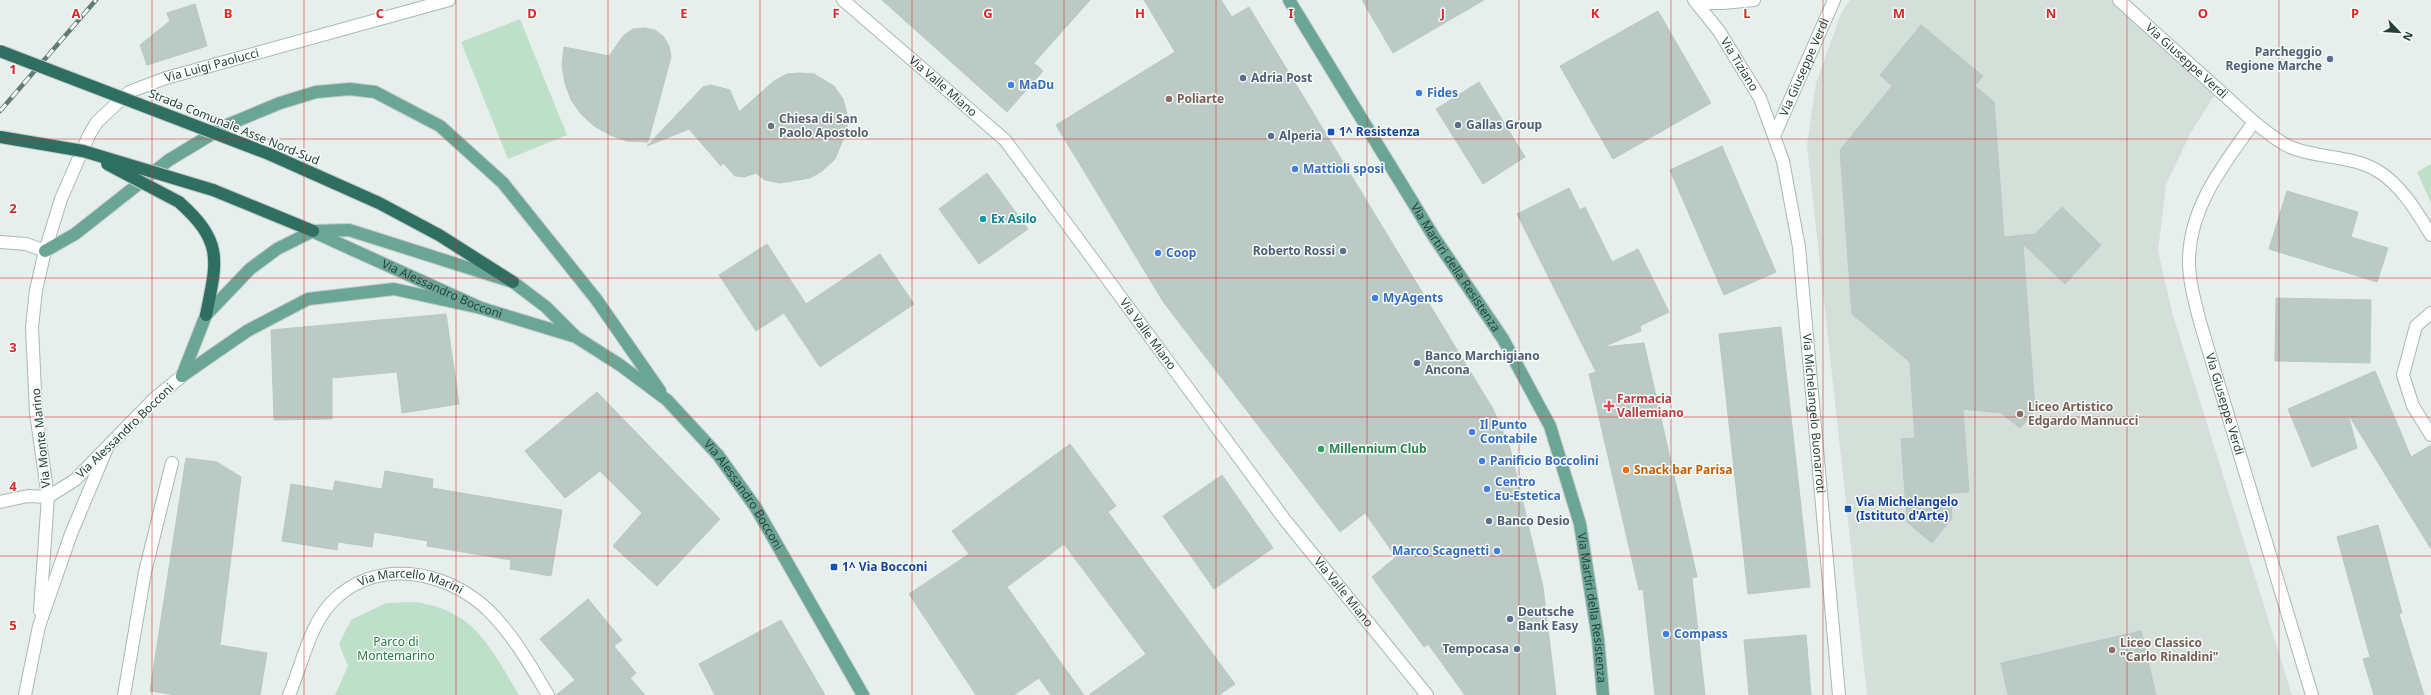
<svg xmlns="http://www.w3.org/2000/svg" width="2431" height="695" viewBox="0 0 2431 695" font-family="'Noto Sans',sans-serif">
	<rect width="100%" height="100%" fill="#e6efeb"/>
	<path fill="#d4dfda" d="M1850 0H2117L2216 93 2190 134 2166 185 2158 251 2172 312 2292 695H1867L1807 145 1816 83 1842 11Z"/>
	<g fill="#bfe0c8">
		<path d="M520 19 567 135 508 159 461 42Z"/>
		<path d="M2431 164V203L2417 172Z"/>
		<path d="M386 603C399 603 414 601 426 604 478 615 494 654 519 695H335L348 666 339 644 351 620Z"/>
	</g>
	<g fill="#bbcac4" stroke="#b8c9c2">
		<path d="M882 0H1090L1034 63 1043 71 1007 112Z"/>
		<path d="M1144 0H1221L1232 17 1249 7 1493 409 1510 448 1543 587 1556 695H1465L1428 644 1424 647 1372 577 1396 557 1365 513 1340 532 1164 303 1056 125 1175 52Z"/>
		<path d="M1362 0H1484L1393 53Z"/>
		<path d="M195 4 207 46 147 65 140 45 170 21 167 13Z"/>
		<path d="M1658 11 1711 103 1613 159 1560 66Z"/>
		<path d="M1921 25 1983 76 1975 86 1994 102 2004 237 2035 234 2062 207 2101 245 2065 284 2023 244 2035 410 2020 428 2001 413 1963 409 1969 492 1950 493 1952 518 1932 543 1907 522 1901 439 1915 438 1910 362 1852 314 1840 150 1892 86 1880 75Z"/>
		<path d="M644 28 655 30 663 36 669 46 671 57 648 142 627 141 610 135 594 126 581 114 571 100 565 83 562 66 564 47 609 56 624 35 633 29Z"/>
		<path d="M800 73 814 74 834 86 843 99 847 114V130L835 159 822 171 810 178 780 183 765 180 756 173 744 177 735 176 723 163 721 166 689 129 647 146 703 87 711 85 730 90 739 112 774 81 787 74Z"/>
		<path d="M1479 82 1525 157 1483 184 1436 109Z"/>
		<path d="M1722 146 1776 272 1724 295 1670 170Z"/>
		<path d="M987 173 1028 229 979 264 939 209Z"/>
		<path d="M1569 188 1580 210 1585 207 1612 262 1638 249 1669 312 1640 326 1641 331 1603 347 1644 343 1697 577 1692 578 1705 695H1655L1643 589 1639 590 1589 374 1596 372 1517 214Z"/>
		<path d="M2287 191 2358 212 2351 237 2388 248 2377 282 2269 249Z"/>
		<path d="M767 244 806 304 880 254 914 304 820 367 784 313 756 331 719 275Z"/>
		<path d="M2276 298 2371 300 2370 363 2275 361Z"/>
		<path d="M446 314 459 404 402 413 397 372 332 378V419L274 420 271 330Z"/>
		<path d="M1781 327 1810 587 1748 594 1719 334Z"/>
		<path d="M2375 371 2411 457 2431 445V549L2348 414 2357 448 2312 467 2288 409Z"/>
		<path d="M597 392 720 519 657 586 613 546 642 513 600 471 565 498 525 451Z"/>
		<path d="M1070 444 1116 506 1108 512 1235 684 1219 695H1089L1146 654 1064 544 1007 587 1084 695H1051L1039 678 1014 695H976L909 594 969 554 952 531Z"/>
		<path d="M186 458 217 462 241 477 220 645 267 653 260 695H177L150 691Z"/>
		<path d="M385 471 433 479 432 488 562 510 551 576 510 569 511 560 427 546 428 541 374 532 372 547 338 542 337 550 282 541 291 484 333 491 335 481 382 489Z"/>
		<path d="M1222 475 1273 548 1214 589 1163 516Z"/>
		<path d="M2378 525 2402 613 2399 614 2424 695H2374L2363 659 2370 657 2337 537Z"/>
		<path d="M588 599 622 640 614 646 636 673 630 678 645 695H556L575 680 540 639Z"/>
		<path d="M781 620 825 695H715L699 664Z"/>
		<path d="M2141 631 2156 695H2008L2001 663Z"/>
		<path d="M1806 635 1811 695H1749L1744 640Z"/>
	</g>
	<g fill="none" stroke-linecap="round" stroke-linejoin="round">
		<g stroke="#a8b8b2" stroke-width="14">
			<g id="street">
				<path id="s1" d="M1694 0 1719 31 1760 98 1783 161 1799 247 1839 695"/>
				<path id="s2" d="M2119 0 2254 122C2266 131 2277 141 2290 147 2318 159 2352 155 2378 171 2402 186 2417 212 2431 235"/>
				<path d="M1697 3H1723L1754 0"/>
				<path id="s3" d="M2254 122C2224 164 2189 207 2189 261 2189 282 2195 302 2200 322L2312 695"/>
				<path id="s4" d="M1775 134 1834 0"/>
				<path d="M0 242 26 244 45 251"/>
				<path d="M2431 313 2416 326 2403 375 2413 406 2431 435"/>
				<path d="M0 502 28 496 48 497 40 611"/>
				<path d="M25 695 39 626 71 534 107 448"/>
				<path d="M124 695 145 572 172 463"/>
				<path id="s5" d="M289 695C302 665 309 626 332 602 375 558 444 569 487 609 513 634 530 665 548 695"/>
			</g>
		</g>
		<g stroke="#a4bbb3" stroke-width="14">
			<g id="secondary">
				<path id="s6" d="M843 0 1005 140 1285 520 1427 695"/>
				<path id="s7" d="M182 376 155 398 75 480 48 497 36 413 32 327 36 290 45 251 61 199 89 135 97 122 129 92 166 78 449 0"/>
			</g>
		</g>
		<g stroke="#c2cac8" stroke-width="14">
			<g id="primary">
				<path id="s8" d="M1289 0 1434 237 1503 339 1550 426 1580 524 1598 639 1603 695"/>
				<path id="s9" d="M316 233 481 308 573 336"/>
				<path d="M45 251 75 234 169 160 227 125 280 103 316 92 350 89 375 92 440 126 503 183 596 299 660 391"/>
				<path id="s10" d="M182 376 206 315 250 269 277 249 313 231 349 230 513 282 546 307 576 337 620 365 667 400 718 455 756 508 863 695"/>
				<path d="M182 376 247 331 308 299 394 289 481 308"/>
			</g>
		</g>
		<g stroke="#c2cac8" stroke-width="14">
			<g id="highway">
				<path d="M269 154 379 203 439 235 513 282"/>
				<path d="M213 190 313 231"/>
				<path d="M179 202C224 242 217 261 206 315"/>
			</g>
		</g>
		<use href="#street" stroke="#fff" stroke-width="12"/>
		<use href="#secondary" stroke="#fff" stroke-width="12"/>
		<use href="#primary" stroke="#6aa596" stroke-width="12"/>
		<use href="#highway" stroke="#2f6f62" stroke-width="12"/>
		<g stroke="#5f7d75" stroke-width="4.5">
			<path id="rail" d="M0 111 96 0"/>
		</g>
		<use href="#rail" stroke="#f7fbf9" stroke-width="3" stroke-dasharray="9" stroke-linecap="butt"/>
		<g stroke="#c2cac8" stroke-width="14" stroke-linecap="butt">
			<g id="highway-bridge">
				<path d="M0 51 269 154"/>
				<path d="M0 137 83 151 213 190"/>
				<path d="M107 164 179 202"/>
			</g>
		</g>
		<use href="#highway-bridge" stroke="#2f6f62" stroke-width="12"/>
	</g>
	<path fill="none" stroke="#d62828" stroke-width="1" stroke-opacity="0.55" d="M152 0V695M304 0V695M456 0V695M608 0V695M760 0V695M912 0V695M1064 0V695M1216 0V695M1367 0V695M1519 0V695M1671 0V695M1823 0V695M1975 0V695M2127 0V695M2279 0V695M0 139H2431M0 278H2431M0 417H2431M0 556H2431"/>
	<g fill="#5c6f8a" stroke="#f7fbf9" stroke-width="1.5">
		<circle cx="2330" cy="59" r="4"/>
		<circle cx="1243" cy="78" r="4"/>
		<circle cx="1458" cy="125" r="4"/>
		<circle cx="1271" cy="136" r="4"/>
		<circle cx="1343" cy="251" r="4"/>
		<circle cx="1417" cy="363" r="4"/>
		<circle cx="1489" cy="521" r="4"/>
		<circle cx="1510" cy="619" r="4"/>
		<circle cx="1517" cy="649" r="4"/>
	</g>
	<g fill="#3f7fe0" stroke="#f7fbf9" stroke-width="1.5">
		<circle cx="1011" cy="85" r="4"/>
		<circle cx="1419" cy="93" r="4"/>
		<circle cx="1295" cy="169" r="4"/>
		<circle cx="1158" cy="253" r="4"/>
		<circle cx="1375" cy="298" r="4"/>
		<circle cx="1472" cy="432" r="4"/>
		<circle cx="1482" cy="461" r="4"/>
		<circle cx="1487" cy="489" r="4"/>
		<circle cx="1497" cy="551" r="4"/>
		<circle cx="1666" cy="634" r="4"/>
	</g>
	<g fill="#8d6e63" stroke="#f7fbf9" stroke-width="1.5">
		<circle cx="1169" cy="99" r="4"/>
		<circle cx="2020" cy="414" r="4"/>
		<circle cx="2112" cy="650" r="4"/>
	</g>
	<circle fill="#6b7280" stroke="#f7fbf9" stroke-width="1.5" cx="771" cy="126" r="4"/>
	<g fill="#1a4fb4" stroke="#f7fbf9" stroke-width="1.5">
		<rect x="1327" y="128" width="8" height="8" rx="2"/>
		<rect x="1844" y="505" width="8" height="8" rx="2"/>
		<rect x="830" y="563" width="8" height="8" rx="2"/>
	</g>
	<circle fill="#0f9aa8" stroke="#f7fbf9" stroke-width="1.5" cx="983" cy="219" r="4"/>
	<path fill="#e0444e" stroke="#f7fbf9" stroke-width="1.5" d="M1607 400h4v4h4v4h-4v4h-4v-4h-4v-4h4z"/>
	<circle fill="#2e9e5b" stroke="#f7fbf9" stroke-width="1.5" cx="1321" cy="449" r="4"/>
	<circle fill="#e8710a" stroke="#f7fbf9" stroke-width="1.5" cx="1626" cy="470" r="4"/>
	<g text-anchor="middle" stroke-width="3" stroke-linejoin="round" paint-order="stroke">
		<g font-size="12" font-weight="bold" fill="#4e5e75" stroke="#f7fbf9" text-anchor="start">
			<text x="2322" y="56" text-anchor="end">Parcheggio<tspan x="2322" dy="14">Regione Marche</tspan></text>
			<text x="1251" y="82">Adria Post</text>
			<text x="1466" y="129">Gallas Group</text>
			<text x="1279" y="140">Alperia</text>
			<text x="1335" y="255" text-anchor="end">Roberto Rossi</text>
			<text x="1425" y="360">Banco Marchigiano<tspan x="1425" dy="14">Ancona</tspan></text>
			<text x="1497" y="525">Banco Desio</text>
			<text x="1518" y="616">Deutsche<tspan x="1518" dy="14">Bank Easy</tspan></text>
			<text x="1509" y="653" text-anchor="end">Tempocasa</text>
		</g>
		<g font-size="12" fill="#24423a" stroke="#f7fbf9">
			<text dy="4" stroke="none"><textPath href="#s2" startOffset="91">Via Giuseppe Verdi</textPath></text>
			<text dy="4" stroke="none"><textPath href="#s1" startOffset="79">Via Tiziano</textPath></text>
			<text dy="4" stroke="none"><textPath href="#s7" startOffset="700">Via Luigi Paolucci</textPath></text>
			<text dy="4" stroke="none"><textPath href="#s4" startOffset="73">Via Giuseppe Verdi</textPath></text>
			<text dy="4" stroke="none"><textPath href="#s6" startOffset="132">Via Valle Miano</textPath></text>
			<text transform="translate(234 127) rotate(22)" y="4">Strada Comunale Asse Nord-Sud</text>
			<text dy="4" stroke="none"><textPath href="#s8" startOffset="315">Via Martiri della Resistenza</textPath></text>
			<text dy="4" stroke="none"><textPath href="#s9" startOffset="138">Via Alessandro Bocconi</textPath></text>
			<text dy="4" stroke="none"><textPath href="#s6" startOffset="455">Via Valle Miano</textPath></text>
			<text dy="4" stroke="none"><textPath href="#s3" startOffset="304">Via Giuseppe Verdi</textPath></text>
			<text dy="4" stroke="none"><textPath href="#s1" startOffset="440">Via Michelangelo Buonarroti</textPath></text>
			<text transform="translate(125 431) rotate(-44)" y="4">Via Alessandro Bocconi</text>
			<text transform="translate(41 438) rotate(-96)" y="4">Via Monte Marino</text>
			<text dy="4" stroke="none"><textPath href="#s10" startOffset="728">Via Alessandro Bocconi</textPath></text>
			<text dy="4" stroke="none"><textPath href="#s5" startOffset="190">Via Marcello Marini</textPath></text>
			<text dy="4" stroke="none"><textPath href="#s6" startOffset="779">Via Valle Miano</textPath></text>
			<text dy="4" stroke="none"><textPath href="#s8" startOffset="687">Via Martiri della Resistenza</textPath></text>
		</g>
		<g font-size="12" font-weight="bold" fill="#366cbe" stroke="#f7fbf9" text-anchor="start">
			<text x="1019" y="89">MaDu</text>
			<text x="1427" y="97">Fides</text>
			<text x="1303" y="173">Mattioli sposi</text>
			<text x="1166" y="257">Coop</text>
			<text x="1383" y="302">MyAgents</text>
			<text x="1480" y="429">Il Punto<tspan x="1480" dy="14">Contabile</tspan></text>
			<text x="1490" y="465">Panificio Boccolini</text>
			<text x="1495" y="486">Centro<tspan x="1495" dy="14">Eu-Estetica</tspan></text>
			<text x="1489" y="555" text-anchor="end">Marco Scagnetti</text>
			<text x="1674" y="638">Compass</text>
		</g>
		<g font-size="12" font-weight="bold" fill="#785e54" stroke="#f7fbf9" text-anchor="start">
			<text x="1177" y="103">Poliarte</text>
			<text x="2028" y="411">Liceo Artistico<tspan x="2028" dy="14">Edgardo Mannucci</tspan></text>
			<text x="2120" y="647">Liceo Classico<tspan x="2120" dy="14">"Carlo Rinaldini"</tspan></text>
		</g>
		<g font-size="12" font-weight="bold" fill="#5b616d" stroke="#f7fbf9" text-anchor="start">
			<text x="779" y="123">Chiesa di San<tspan x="779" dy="14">Paolo Apostolo</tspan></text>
		</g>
		<g font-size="12" font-weight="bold" fill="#164399" stroke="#f7fbf9" text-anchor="start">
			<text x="1339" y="136">1^ Resistenza</text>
			<text x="1856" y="506">Via Michelangelo<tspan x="1856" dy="14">(Istituto d'Arte)</tspan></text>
			<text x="842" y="571">1^ Via Bocconi</text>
		</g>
		<g font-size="12" font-weight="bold" fill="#0d838f" stroke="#f7fbf9" text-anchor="start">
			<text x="991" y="223">Ex Asilo</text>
		</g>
		<g font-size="12" font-weight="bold" fill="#be3a42" stroke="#f7fbf9" text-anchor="start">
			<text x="1617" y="403">Farmacia<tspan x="1617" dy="14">Vallemiano</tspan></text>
		</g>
		<g font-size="12" font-weight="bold" fill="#27864d" stroke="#f7fbf9" text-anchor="start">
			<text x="1329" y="453">Millennium Club</text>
		</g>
		<g font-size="12" font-weight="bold" fill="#c56008" stroke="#f7fbf9" text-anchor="start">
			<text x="1634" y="474">Snack bar Parisa</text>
		</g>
		<g font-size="12" fill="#2d7a4b" stroke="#f7fbf9">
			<text x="396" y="646">Parco di<tspan x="396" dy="14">Montemarino</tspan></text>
		</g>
	</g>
	<g font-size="13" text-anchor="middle" font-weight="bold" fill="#d62828" stroke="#f7fbf9" stroke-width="3" stroke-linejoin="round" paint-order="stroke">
		<text x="76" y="18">A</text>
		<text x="228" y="18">B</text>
		<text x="380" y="18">C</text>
		<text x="532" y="18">D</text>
		<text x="684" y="18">E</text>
		<text x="836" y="18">F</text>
		<text x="988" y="18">G</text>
		<text x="1140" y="18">H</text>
		<text x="1291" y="18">I</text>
		<text x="1443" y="18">J</text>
		<text x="1595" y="18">K</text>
		<text x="1747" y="18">L</text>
		<text x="1899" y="18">M</text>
		<text x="2051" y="18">N</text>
		<text x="2203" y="18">O</text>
		<text x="2355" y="18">P</text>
		<text x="13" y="74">1</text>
		<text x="13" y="213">2</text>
		<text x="13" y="352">3</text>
		<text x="13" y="491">4</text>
		<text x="13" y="630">5</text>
	</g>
	<g transform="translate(2399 32) rotate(115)" stroke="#f7fbf9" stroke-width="3" paint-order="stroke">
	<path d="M0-3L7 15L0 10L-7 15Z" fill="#24423a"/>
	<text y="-6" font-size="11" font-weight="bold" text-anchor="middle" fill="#24423a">N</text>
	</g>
</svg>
